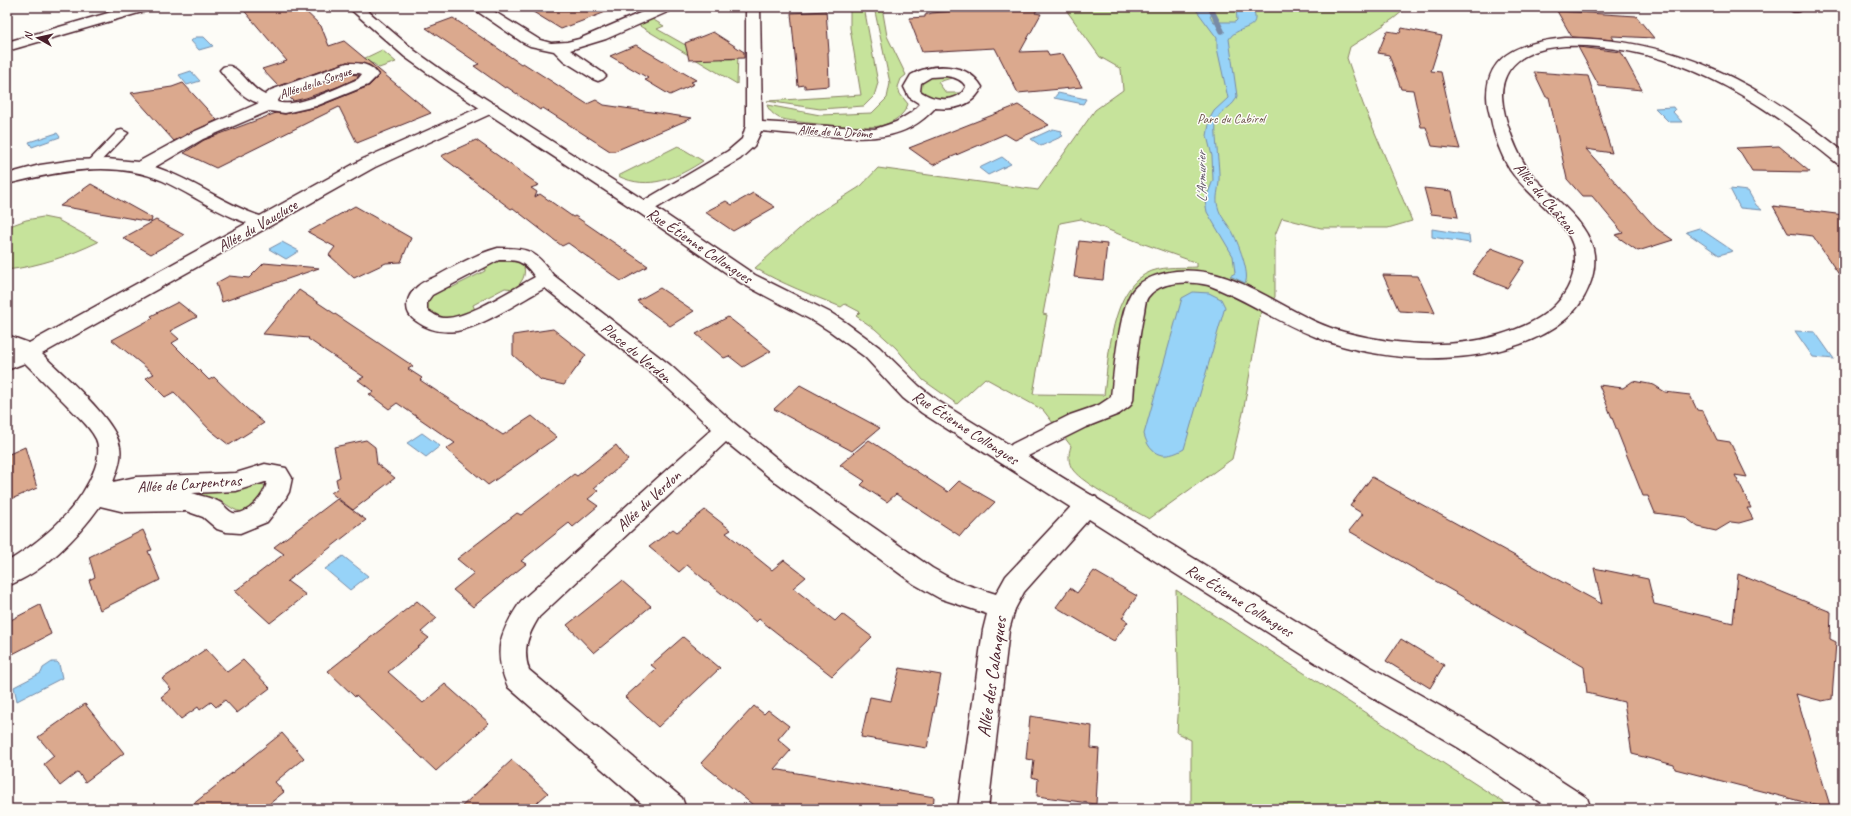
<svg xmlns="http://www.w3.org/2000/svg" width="1851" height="816" viewBox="0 0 1851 816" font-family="Caveat,sans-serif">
	<rect width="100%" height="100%" fill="#fdfcf7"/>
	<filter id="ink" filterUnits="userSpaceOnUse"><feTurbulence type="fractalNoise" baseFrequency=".025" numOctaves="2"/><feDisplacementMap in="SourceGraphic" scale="8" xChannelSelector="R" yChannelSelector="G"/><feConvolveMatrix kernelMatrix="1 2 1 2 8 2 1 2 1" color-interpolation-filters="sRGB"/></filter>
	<g filter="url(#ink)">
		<g fill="#c6e39b" stroke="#888163" fill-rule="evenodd">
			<path d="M850 7H864L878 83 874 96 864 106 820 109 767 101 861 95 850 28Z"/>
			<path d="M874 7H882L887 36 906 75 901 79 898 87 900 94 908 104C904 116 892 123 880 126 865 129 793 123 779 118 774 115 769 111 767 105L820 115 872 113 887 98 890 83Z"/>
			<path d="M1064 7H1408L1393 19 1350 47 1347 58 1363 104 1412 221 1388 228H1321L1282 218 1275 235V297L1260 315 1243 413 1232 459 1149 519C1132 509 1083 484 1073 470 1068 463 1068 455 1071 446L1043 410 985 378 957 404 923 380 896 348 875 329 856 316 860 312 845 304 841 307C812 295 782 284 755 268L815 215 861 186 878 168 1038 190 1095 110 1123 90 1121 69 1100 57ZM1081 219 1136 241 1197 263V267C1182 268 1167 266 1152 271 1110 286 1109 358 1104 395L1033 394 1047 315 1043 314 1060 223Z"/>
			<path d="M652 19 664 26 657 29 705 56 722 54V59H733L738 53 737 84 638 25Z"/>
			<path d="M382 50 396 62 379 68 374 64 361 60Z"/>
			<path d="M937 75 955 77 938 82 946 93H963C936 109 896 85 937 75Z"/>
			<path d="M678 146 703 161C677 178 649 191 618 176Z"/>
			<path d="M43 217 58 220 98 242C69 256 39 266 7 270V227L26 220Z"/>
			<path d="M512 259 524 266C526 277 522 281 515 289L505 288 473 305 475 310C455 319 443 325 426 308 427 295 433 291 443 286L451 288 485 271 484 264 493 260Z"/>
			<path d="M260 484 264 485 267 487C261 496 255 508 244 511 236 514 225 502 217 499 195 491 156 493 132 492L243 488Z"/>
			<path d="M1176 590 1514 809H1191V740L1177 733 1179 699Z"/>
		</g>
		<g fill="#97d3f8" stroke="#788ba6">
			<path d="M1194 7H1219L1215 9 1210 17 1214 22H1235L1237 20 1236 7H1252C1264 32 1238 24 1229 39L1237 96C1234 107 1222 109 1217 119 1213 127 1220 167 1219 180 1219 189 1215 198 1218 207 1220 216 1227 223 1232 231 1237 240 1251 275 1245 283L1230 276 1235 273 1233 256 1207 212 1205 201 1213 180 1212 156 1207 136 1210 118 1214 111 1228 98 1217 48V38Z"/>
			<path d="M196 37H204L213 46 199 50 191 41Z"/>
			<path d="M191 71 200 81 187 85 179 75Z"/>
			<path d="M1058 93 1086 99 1083 104 1054 98Z"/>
			<path d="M1673 107 1675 110 1673 112 1682 122H1669L1655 108Z"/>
			<path d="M1053 129 1062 131 1061 134 1063 136 1041 146 1031 139Z"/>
			<path d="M57 133 60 137 32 147 29 142Z"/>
			<path d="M1002 157 1011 164 988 175 979 168Z"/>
			<path d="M1730 189 1748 191 1756 205 1762 210 1740 208Z"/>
			<path d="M1699 228 1733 251 1719 255 1686 232Z"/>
			<path d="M1432 229 1469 235 1470 243 1432 237Z"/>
			<path d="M282 242 299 251 286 259 269 249Z"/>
			<path d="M1193 292 1209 293 1221 299 1225 307 1184 449C1165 460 1150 457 1144 434L1182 298Z"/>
			<path d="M1795 331 1815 332 1834 359 1813 357Z"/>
			<path d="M422 433 440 446 426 457 407 443Z"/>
			<path d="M343 556 368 576 350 590 325 569Z"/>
			<path d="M52 662H57L59 664 62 678 17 701 14 687 41 673 43 668Z"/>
		</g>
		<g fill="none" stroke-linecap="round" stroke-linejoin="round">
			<path stroke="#788ba6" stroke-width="5.5" d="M1210 7 1222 31"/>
		</g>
		<g fill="#dba98e" stroke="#4a1f2b">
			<path d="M241 7H301L321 26 329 46 344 41 431 113 357 143 339 107 216 168 184 153 204 140 276 113 285 114 317 107 369 86 380 75 376 70 369 65 347 62 278 86 262 69 287 61Z"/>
			<path d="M525 7H613L614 9 561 29Z"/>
			<path d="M997 7H1039L1035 13 1041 14 1020 52 1047 51 1049 56 1063 54 1082 87 1018 93 995 48 922 52 909 18 925 17V15L932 13Z"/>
			<path d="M826 11 829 52H828L829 86 805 88V85L798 86 791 13Z"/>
			<path d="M1557 11 1636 16 1654 38 1612 36 1614 40 1572 37Z"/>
			<path d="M453 18 521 64 523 63 587 104 596 100 604 105 692 118 615 151H610L543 108 540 110 507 87 505 88 474 66 479 64 426 28Z"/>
			<path d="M1402 28 1442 36 1431 71 1441 72 1454 130 1460 149 1432 146 1426 127H1421L1413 90 1401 89 1389 55 1378 53 1387 31 1400 33Z"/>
			<path d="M713 32 744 52V58L689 60 685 43Z"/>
			<path d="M636 45 696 80 691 82 694 84 670 95 645 80 648 78 610 56Z"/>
			<path d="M1578 47 1621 52 1642 90 1599 86Z"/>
			<path d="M1534 72 1588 76 1612 153 1586 149 1656 228 1673 240 1638 251 1615 235 1623 233 1592 196H1582L1567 179 1549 97H1546Z"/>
			<path d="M349 74 359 75 357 78 340 86 306 98 293 101 287 95Z"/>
			<path d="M183 83 217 120 174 141 131 93 172 87Z"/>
			<path d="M1018 105 1049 125 1015 140 1005 134 933 165 909 148Z"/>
			<path d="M476 140 539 185 531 188 537 192 535 197 540 194 573 217 575 216 648 266 621 281 568 243 562 246 513 208 511 209 441 156Z"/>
			<path d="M1779 146 1810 172 1752 171 1741 153 1736 148Z"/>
			<path d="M91 184 152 218 151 222 60 206Z"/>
			<path d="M1424 188 1452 191 1458 217 1431 214Z"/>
			<path d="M753 193 775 207 733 231 705 212 726 201 732 205Z"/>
			<path d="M355 206 411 238 401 262 386 263 354 278 329 255 335 247 308 232Z"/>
			<path d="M1773 206 1844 215V282L1813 236 1788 233Z"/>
			<path d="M156 220 184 235 151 254 123 238Z"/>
			<path d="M1079 241 1107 244 1103 280 1074 277Z"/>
			<path d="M1491 248 1525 261 1507 288 1472 274Z"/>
			<path d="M264 263 319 268 222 302 216 283 229 276 249 278Z"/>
			<path d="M1383 275 1418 276 1435 313 1399 311Z"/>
			<path d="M660 288 694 311 670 326 637 301Z"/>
			<path d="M299 290 413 366 408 369 422 378 420 380 503 435 532 416 557 437 488 485 446 449 455 443 397 403 389 409 369 394 374 392 358 380 364 377 308 339 309 338 263 334Z"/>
			<path d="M178 302 197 317 170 331 179 339 172 343 209 380 214 377 246 408 264 423 229 445 210 430 174 392 165 397 146 378 154 374 112 340 153 318 151 316Z"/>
			<path d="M728 317 771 351 743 367 729 356 724 358 696 334Z"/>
			<path d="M553 329 586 355 564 385 541 380 513 355V335Z"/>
			<path d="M1633 381 1654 385 1665 392 1690 395 1697 410 1703 411 1717 440 1730 442 1747 477 1735 475 1751 508H1747L1753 519 1739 523 1731 522 1716 531 1698 527 1685 517 1655 513 1648 496H1643L1599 385 1623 388Z"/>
			<path d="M800 385 880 428 852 451 774 409Z"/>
			<path d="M366 440 375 447 377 464 395 478 353 510 331 493 338 488 336 479 340 477 334 447Z"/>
			<path d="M869 440 948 492 959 481 995 502 967 531 965 530 960 536 896 494 887 502 861 485 865 481 840 465Z"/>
			<path d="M616 445 628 460 594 488 598 491 588 499 598 506 573 527 569 523 521 561 526 564 473 607 453 590 474 573 457 559 517 513 521 515 574 474 577 476Z"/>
			<path d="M25 447 37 488 7 501V455Z"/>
			<path d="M1372 477 1602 604 1594 568 1648 579 1654 604 1733 623 1738 574 1831 612 1830 639 1836 642 1832 699 1822 701 1796 694 1831 809 1675 769 1674 765 1632 754 1624 702 1587 693 1584 667 1349 531 1363 514 1350 506Z"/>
			<path d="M337 499 366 520 287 581 306 595 270 623 235 591 284 554 274 547Z"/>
			<path d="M705 510 731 530 726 533 772 570 784 560 806 577 793 588 835 621 842 614 872 637 832 676 759 619 756 622 687 565 679 572 649 547 673 529 677 532Z"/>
			<path d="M143 530 152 550 148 551 160 580 100 610 89 580 95 577 89 557Z"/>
			<path d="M1094 571 1137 596 1122 618 1128 622 1114 641 1056 607 1070 588 1077 593Z"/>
			<path d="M622 581 651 606 594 653 567 625Z"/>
			<path d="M417 601 437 618 421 632 429 638 388 672 423 703 445 684 489 723 436 771 356 695 355 697 328 671Z"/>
			<path d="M40 605 51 634 7 657V622Z"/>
			<path d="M683 637 720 668 658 727 625 697 656 669 651 665Z"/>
			<path d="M1401 639 1444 665 1430 688 1386 661Z"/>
			<path d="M206 649 227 672 243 660 270 688 237 713 225 700 216 707 211 702 200 710 198 707 181 719 161 697 171 689 162 679Z"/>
			<path d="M900 668 941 675 927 748 861 737 870 697 891 701Z"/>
			<path d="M85 704 124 753 85 782 78 772 60 786 44 764 54 756 38 737Z"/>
			<path d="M754 706 764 714 768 710 789 726 778 739 791 750 774 769 934 797 933 809H758L701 763Z"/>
			<path d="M1030 716 1092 726 1091 748 1099 749 1096 804 1037 796 1038 779 1032 777 1034 760 1026 759Z"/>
			<path d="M282 733 304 758 275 782 284 792 263 809H187Z"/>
			<path d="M512 760 548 793 530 809H459Z"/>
		</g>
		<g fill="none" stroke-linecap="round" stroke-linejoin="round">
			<g stroke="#4a1f2b" stroke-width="3">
				<path id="service" d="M122 130 128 133 126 135 96 166H88L86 164 88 162 118 131Z"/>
			</g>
			<g stroke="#4a1f2b" stroke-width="3">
				<g id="minor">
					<path d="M129 7H151L149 10 7 51V42Z"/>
					<path d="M471 7H487L540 40 551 43 567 42 579 39 654 7H674L672 10 606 39 570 50 603 73 606 76 603 79 598 81 593 79 564 61 554 51 530 46 522 42Z"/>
					<path d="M746 7H760L762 122 875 129 896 122 912 112 920 104 909 97 904 87 911 75C933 62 969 63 982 87 973 106 954 110 935 108 904 142 868 139 826 136 804 135 783 133 761 131L754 146 740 159 650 212 644 213 638 212 635 208 638 204 728 151 742 139 746 126ZM946 76C954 77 962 79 966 87 958 104 933 101 920 91L921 83 931 77Z"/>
					<path d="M1787 7H1801L1802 8 1800 11C1794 12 1791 12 1787 7Z"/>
					<path d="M1565 38C1678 38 1758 83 1844 152V165L1838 164C1767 106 1692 55 1599 47 1578 45 1556 45 1537 51 1515 58 1502 73 1502 96 1503 119 1519 161 1534 177 1554 199 1585 219 1593 249 1599 274 1584 304 1566 319 1503 370 1387 366 1316 337 1279 323 1246 299 1208 285 1190 281 1161 280 1148 297 1145 301 1145 307 1144 312 1138 341 1135 370 1133 400L1130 406 1119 414 1086 427 1028 456C1021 465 1016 468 1005 464L1001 458 1012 444 1070 415 1099 405 1111 397C1114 373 1119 308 1133 290 1141 280 1153 276 1165 273 1232 258 1283 316 1344 332 1394 345 1449 350 1499 335 1533 325 1566 308 1574 270 1577 256 1574 243 1566 231 1550 208 1526 193 1510 170 1501 155 1494 136 1491 119 1489 112 1487 104 1487 96 1487 50 1528 42 1565 38Z"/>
					<path d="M347 63C359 63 371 63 378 75L368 85 316 106 285 113 269 111 203 139 155 167C192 179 224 204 260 216L363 159 485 105 491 103 497 105 499 108 497 111 375 167 42 354C62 374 117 420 120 447 122 459 117 471 113 482L136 477 236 473 265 464 286 468 292 478 289 492 285 499 267 522 240 533 226 532 217 529 203 517 186 511 125 512 100 506C78 537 43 573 7 586V562C43 540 80 509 95 468 98 460 100 447 96 439 89 425 76 415 66 404 52 390 39 377 25 363L7 370V354L12 352 7 349V335L29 343 247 223C217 213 191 194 163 181 113 159 57 172 7 184V174L40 165 74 160 107 159 138 162 191 133 259 103C243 99 230 83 220 70L223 67C226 66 229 65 232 67 242 71 250 88 265 95L271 90ZM349 73H359L362 74 358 79C339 87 297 109 277 102L281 96ZM265 482H267C265 495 248 516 233 513 228 511 225 506 221 503 213 498 201 496 192 493L236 491Z"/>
					<path d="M498 248C528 248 535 250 553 275L670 365 734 423 791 470 932 568 955 581 996 594 1006 576 1080 497 1088 494 1096 497 1100 504 1096 511 1024 592 1015 609 1009 630 988 809H958L983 630 987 614 939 598 914 584 775 482 726 442 539 617C528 635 522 649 529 670L682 798 686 809H648L508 687C492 651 500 632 521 601L712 429 654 375 545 288C520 301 484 326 457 331 442 333 428 330 416 321 402 312 406 296 418 286 423 281 431 279 437 276 457 265 476 254 498 248ZM499 260C518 260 523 260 535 277 514 288 466 320 444 318 438 318 432 313 427 310V302L432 295Z"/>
				</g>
			</g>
			<g stroke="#4a1f2b" stroke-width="3">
				<path id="secondary" d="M348 7H363L415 51 450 76 650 204 755 275 831 313 845 322 879 347 919 386 938 401 1369 666 1479 728 1587 798 1591 809H1550L1459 748 1349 684 922 413 903 398 865 357 831 332 817 323 741 283 638 212 440 82 405 57Z"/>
			</g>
			<use href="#service" fill="#fdfcf7" fill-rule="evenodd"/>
			<use href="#minor" fill="#fdfcf7" fill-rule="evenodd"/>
			<use href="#secondary" fill="#fdfcf7" fill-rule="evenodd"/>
		</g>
	</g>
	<g text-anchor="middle" stroke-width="3" stroke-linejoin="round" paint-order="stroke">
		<g font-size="13" fill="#4a1f2b" stroke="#fdfcf7">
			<text transform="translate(315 82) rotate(-19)" y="5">Allée de la Sorgue</text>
			<text transform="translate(835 131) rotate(3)" y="5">Allée de la Drôme</text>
		</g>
		<g font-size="13" fill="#695047" stroke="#fdfcf7">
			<text x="1231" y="123">Parc du Cabirol</text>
		</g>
		<g font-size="14" font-style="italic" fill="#615568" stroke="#fdfcf7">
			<text transform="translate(1201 177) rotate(-91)" y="5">L'Armurier</text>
		</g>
		<g font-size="16" fill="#4a1f2b" stroke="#fdfcf7">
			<text transform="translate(1546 198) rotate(50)" y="6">Allée du Château</text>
			<text transform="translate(257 225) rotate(-30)" y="6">Allée du Vaucluse</text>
			<text transform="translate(700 245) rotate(34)" y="6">Rue Étienne Collongues</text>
			<text transform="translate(637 352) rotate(39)" y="6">Place du Verdon</text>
			<text transform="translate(966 427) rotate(33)" y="6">Rue Étienne Collongues</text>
			<text transform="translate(189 483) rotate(-4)" y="6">Allée de Carpentras</text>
			<text transform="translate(648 500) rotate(-43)" y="6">Allée du Verdon</text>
			<text transform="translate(1240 600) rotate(32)" y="6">Rue Étienne Collongues</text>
		</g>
		<g font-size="19" fill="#4a1f2b" stroke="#fdfcf7">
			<text transform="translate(991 677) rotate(-82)" y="7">Allée des Calanques</text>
		</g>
	</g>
	<rect width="1851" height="816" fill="none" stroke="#fdfcf7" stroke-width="24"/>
	<rect x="12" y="12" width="1827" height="792" fill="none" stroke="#4a1f2b" stroke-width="1.5" filter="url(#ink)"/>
	<g transform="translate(38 38) rotate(278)" stroke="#fdfcf7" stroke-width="3" paint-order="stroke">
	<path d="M0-3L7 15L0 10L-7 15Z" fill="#4a1f2b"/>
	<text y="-6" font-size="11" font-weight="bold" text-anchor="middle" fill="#4a1f2b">N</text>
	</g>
</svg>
